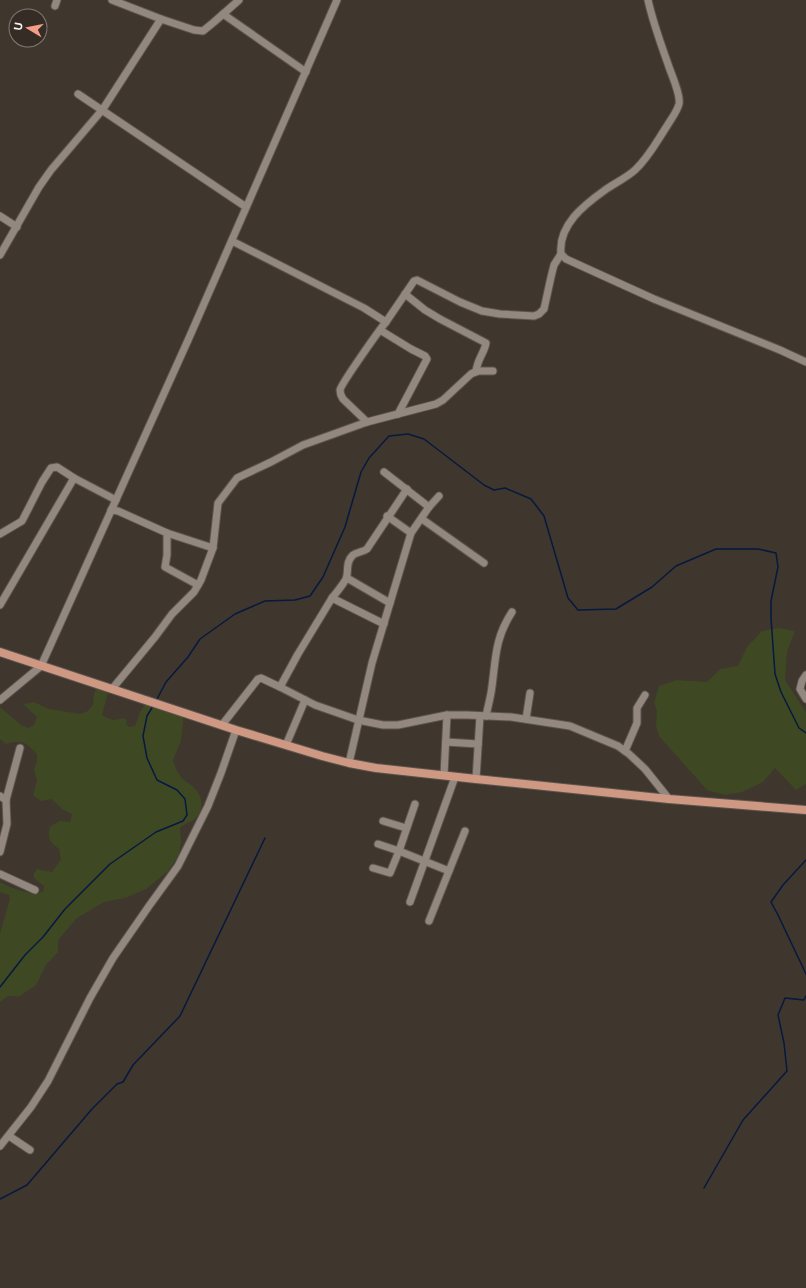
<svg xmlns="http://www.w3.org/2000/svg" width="806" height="1288" viewBox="0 0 806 1288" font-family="Inter,sans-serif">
	<rect width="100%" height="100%" fill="#3f362e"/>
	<g fill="#3e4923">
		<path d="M779 628 795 631 787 652 785 680 806 712V784L796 790 775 768 763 782 742 792 725 795 707 790 659 736 656 726 657 711 654 703 659 686 677 680 707 682 720 669 738 666 747 647 762 631Z"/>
		<path d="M96 689 108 692 102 715C110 720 114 721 123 718L127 720 126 724 129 727 135 726 140 712 148 700 184 712 181 741 173 760C175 767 177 772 181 777 184 781 189 783 193 787 203 795 204 809 196 818 193 821 185 823 180 828L181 842 179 855 167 872 146 889 125 898 104 902 77 918 58 940V952L46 965 36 985 20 996H8L0 1002V934L10 899 9 895 0 892V882C13 889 29 895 43 892L44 886 34 878V873L37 869 52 872 61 859 59 849C50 842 47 839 50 827L59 821 70 822 72 814 62 809 52 799 41 801 33 795 37 781 34 769 37 761V754C26 743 22 739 6 744L0 739V707L21 725 28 728 34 725 37 717 23 704 34 702 49 709 80 714 88 711 93 705 94 694Z"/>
	</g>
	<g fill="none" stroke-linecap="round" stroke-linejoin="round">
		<g stroke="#06193e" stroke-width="1.5">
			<path d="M156 701 166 682 188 657 200 639 235 614 265 601 295 600 310 596 323 577 345 527 361 472 369 458 389 436 408 434 424 439 484 485 494 490 505 488 531 499 544 516 568 598 578 610 616 609 652 587 676 566 716 549H758L776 553 778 567 771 601V618L775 674 781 692 799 728 806 733"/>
			<path d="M806 860 783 885 771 902 778 915 806 974"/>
			<path d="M0 987 25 955 43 937 65 909 110 864 156 832 183 821 187 815 185 799 177 790 157 780 147 758 143 736 147 716 153 706"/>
			<path d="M704 1188 743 1120 787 1071 784 1043 778 1015 785 998 804 1000 806 996"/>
			<path d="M0 1199 27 1185 92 1109 117 1084 123 1082 133 1065 180 1016 265 838"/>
		</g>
		<g stroke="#5c544e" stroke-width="9">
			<g id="minor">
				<path d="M112 0 161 19"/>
				<path d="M648 0C653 23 661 44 669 67 672 76 681 95 679 104 677 112 671 119 667 126 657 141 649 157 635 170 626 178 615 183 605 190 584 205 558 225 561 254L566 259 654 299 780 350 806 362"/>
				<path d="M55 6 57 0"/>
				<path d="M223 14 306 72"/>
				<path d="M78 94 246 207"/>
				<path d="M0 216 17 227"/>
				<path d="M232 241 364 308 386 322 414 281 417 280 460 302 482 311 500 314 534 316 539 314 544 309 551 277 554 265 561 254"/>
				<path d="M0 255 39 187 51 170 103 109 161 19 194 30 203 31 214 22 239 0"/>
				<path d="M405 294 425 310 440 319 486 343C484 354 477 359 476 372"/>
				<path d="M380 330 411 349 425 356 427 359 398 414"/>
				<path d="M367 422 343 399C341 396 340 394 340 390 341 384 380 329 386 322"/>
				<path d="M384 472 429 507"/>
				<path d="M111 510 118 511 167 533V555L165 567 198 585"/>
				<path d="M387 516 411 533"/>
				<path d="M422 519 484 563"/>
				<path d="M167 533 213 548"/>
				<path d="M0 534 22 521 42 482 51 468 57 467 74 478"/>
				<path d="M347 578 390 603"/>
				<path d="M332 598C337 592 342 586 346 579 349 572 345 562 353 555 357 552 363 552 367 549L407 489"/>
				<path d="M0 605 74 478 116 500"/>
				<path d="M384 624 332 598 298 654 280 687 315 705 358 720 383 725H398L447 715H467L511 717 570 726 618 746 629 754 645 769 669 799"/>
				<path d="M806 675 802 681 800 689 806 699"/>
				<path d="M112 689 155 637 172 614 194 592 201 580 213 548 218 503 237 478 271 462 303 445 367 422 436 404 443 400 471 374 477 371H493"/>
				<path d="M0 700 41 666 189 338 337 0"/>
				<path d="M486 716C488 706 491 696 492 686 496 657 495 638 512 612"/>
				<path d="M526 719 530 693"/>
				<path d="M222 725 258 679 261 678 280 687"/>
				<path d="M446 742 478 744"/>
				<path d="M286 745 305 700"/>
				<path d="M625 751 637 723V708L645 695"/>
				<path d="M349 763 372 663 411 533 429 507 439 496"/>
				<path d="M444 775 447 715"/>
				<path d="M476 779 480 716"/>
				<path d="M0 796 6 800 7 824 0 852"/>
				<path d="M6 800 20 748"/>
				<path d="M383 821 406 828"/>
				<path d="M378 844 399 851 415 804"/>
				<path d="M373 868 390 873 399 851 449 871 429 921"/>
				<path d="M449 871 465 831"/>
				<path d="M0 874 35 890"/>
				<path d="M410 902 455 777"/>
				<path d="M9 1136 30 1150"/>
				<path d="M0 1146 31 1107 48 1081 90 998 113 958 149 906 178 866 208 806 221 773 236 730"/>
			</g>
		</g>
		<g stroke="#5c544e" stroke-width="10">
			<path id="major" d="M0 652 236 730 322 756 349 763 376 768 476 779 669 799 806 810"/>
		</g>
		<use href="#minor" stroke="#938880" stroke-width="7"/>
		<use href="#major" stroke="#ce9883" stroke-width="8"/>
	</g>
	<g transform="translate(28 28) rotate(280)"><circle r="19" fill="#352c25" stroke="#827b75"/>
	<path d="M0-3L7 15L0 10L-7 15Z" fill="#f49e88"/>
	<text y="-6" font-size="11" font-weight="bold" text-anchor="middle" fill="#f6f1ec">U</text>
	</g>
</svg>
